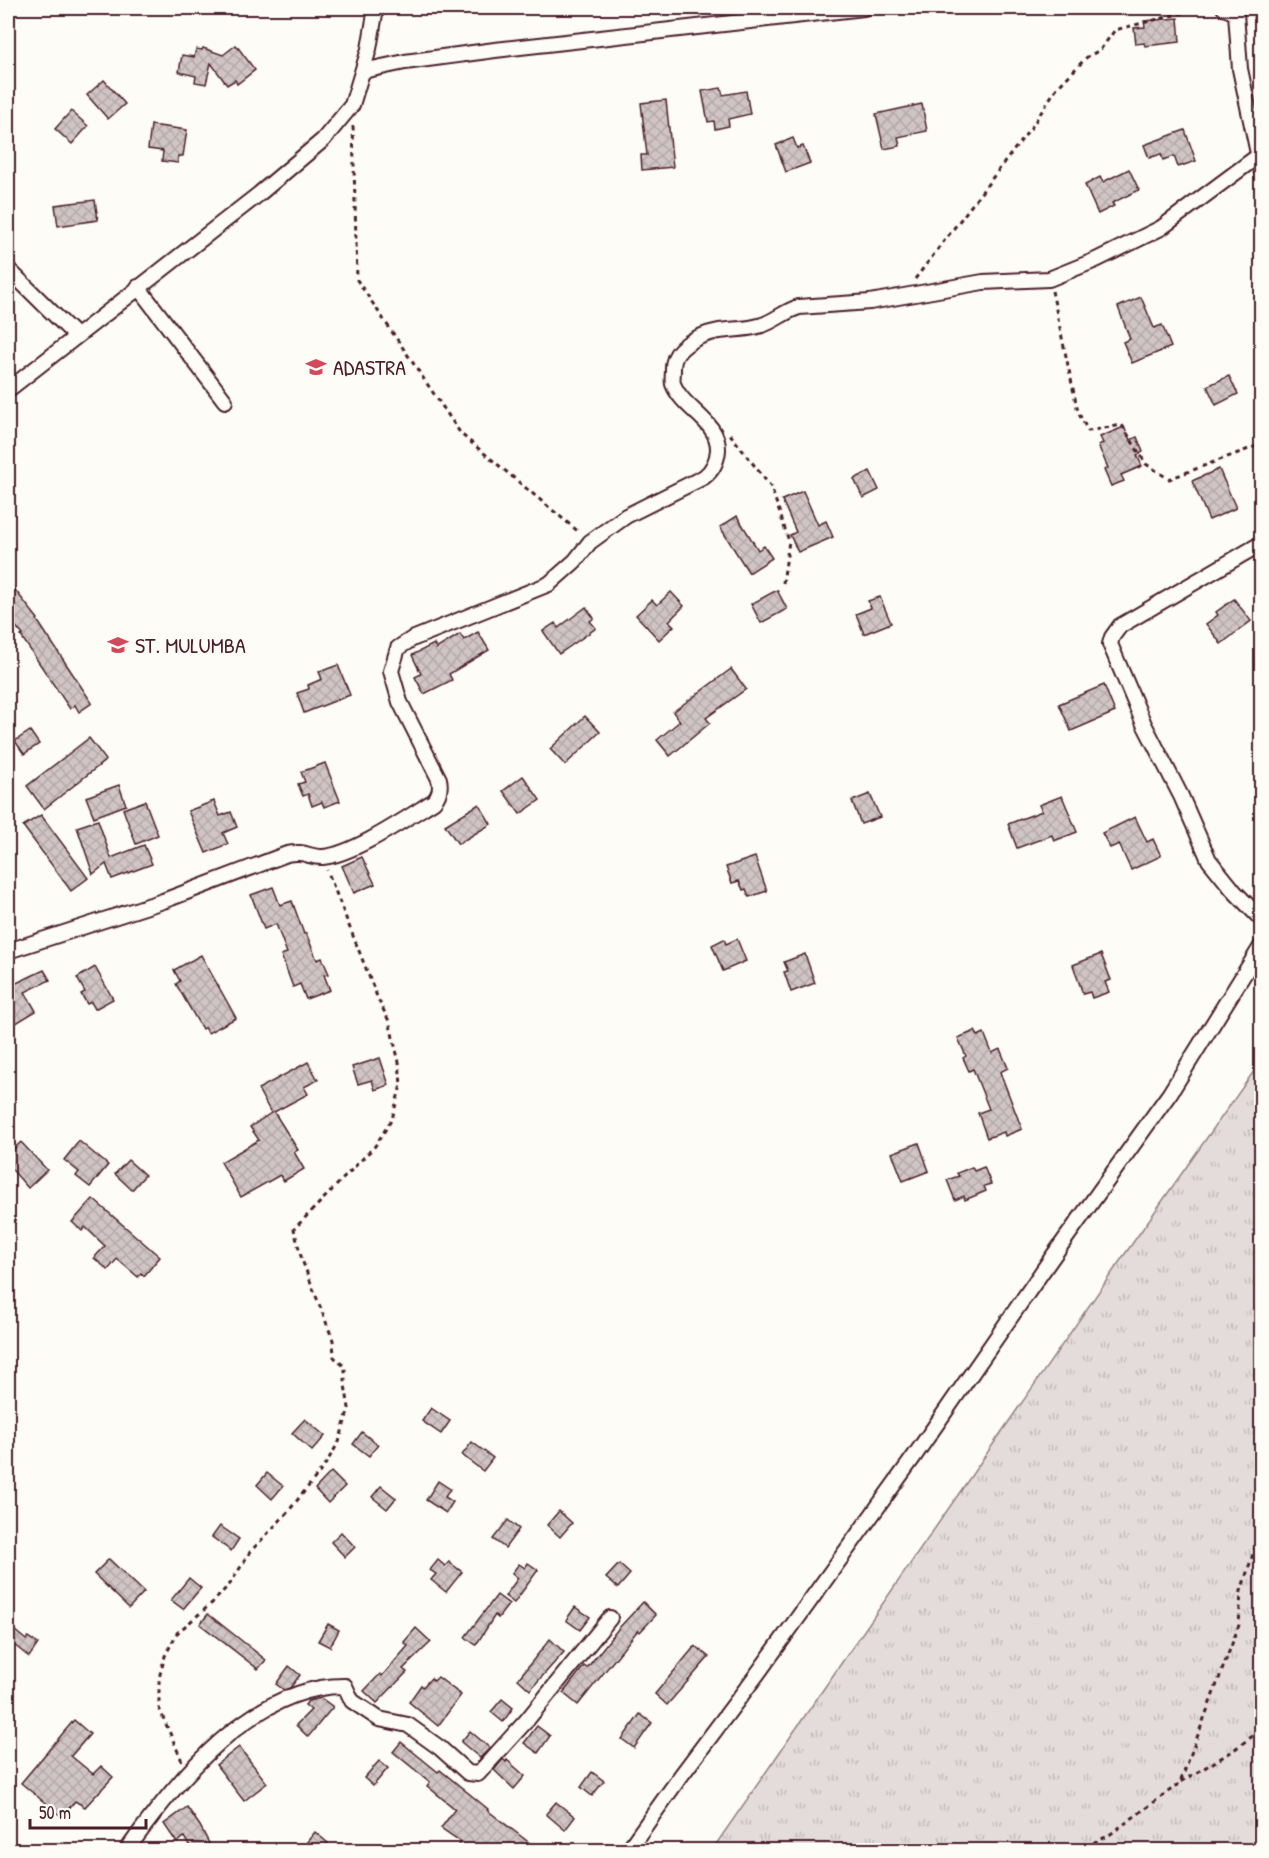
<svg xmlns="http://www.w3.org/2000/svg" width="1269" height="1858" viewBox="0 0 1269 1858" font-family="'Patrick Hand',sans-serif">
	<defs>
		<pattern id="grass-tufts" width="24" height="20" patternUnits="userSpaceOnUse" patternTransform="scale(1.5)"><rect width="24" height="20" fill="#e3dcda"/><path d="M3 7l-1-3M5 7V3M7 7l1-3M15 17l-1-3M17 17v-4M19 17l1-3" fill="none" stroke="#c4bcbb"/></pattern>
		<pattern id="building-cross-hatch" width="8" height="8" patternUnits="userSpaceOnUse" patternTransform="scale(1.5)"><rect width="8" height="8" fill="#d0c5c4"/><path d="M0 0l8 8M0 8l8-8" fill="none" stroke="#b4a9a9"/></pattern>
	</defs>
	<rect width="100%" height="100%" fill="#fdfcf7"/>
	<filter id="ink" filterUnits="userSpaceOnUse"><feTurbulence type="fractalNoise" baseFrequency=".0167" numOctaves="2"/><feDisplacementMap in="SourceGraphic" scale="12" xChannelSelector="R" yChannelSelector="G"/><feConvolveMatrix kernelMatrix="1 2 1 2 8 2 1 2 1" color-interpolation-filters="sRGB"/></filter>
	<g filter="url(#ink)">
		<path fill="url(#grass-tufts)" stroke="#967e82" stroke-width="1.5" d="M1261 1061V1850H712L1120 1261Z"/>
		<g fill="url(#building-cross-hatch)" stroke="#4a1f2b" stroke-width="1.5">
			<path d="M1178 18 1180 42 1145 46 1144 43 1136 44 1134 28 1145 27 1144 21Z"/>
			<path d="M236 45 255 70 237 84 235 80 227 85 211 63 206 84 195 82 196 76 179 72 182 55 194 57 196 49 202 50 203 48 223 55Z"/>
			<path d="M104 80 125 104 108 119 87 95Z"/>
			<path d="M721 88 723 95 746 91 750 114 728 119 729 126 715 129 714 121 708 122 702 91Z"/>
			<path d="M666 100 673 167 642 170 641 155H647L641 103Z"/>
			<path d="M922 104 927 131 898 137 900 146 884 149 876 114Z"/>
			<path d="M71 111 88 126 72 144 55 129Z"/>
			<path d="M151 125 187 130 183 156H178V163L162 161 163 151 148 149Z"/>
			<path d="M1185 130 1196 161 1178 167 1174 156 1163 160 1161 154 1149 158 1144 145Z"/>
			<path d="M793 138 797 148 803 146 810 163 786 172 776 145Z"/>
			<path d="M1129 169 1139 190 1112 203 1114 206 1098 214 1085 185 1100 177 1103 182Z"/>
			<path d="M95 200 98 220 58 226 55 205Z"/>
			<path d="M1141 297 1154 328 1162 325 1171 347 1132 363 1123 342 1130 339 1118 307Z"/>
			<path d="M1229 376 1238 394 1216 405 1207 386Z"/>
			<path d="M1124 427 1130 440 1137 437 1143 452 1137 455 1142 466 1121 475 1124 481 1111 486 1104 470 1108 468 1098 445 1103 443 1100 437Z"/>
			<path d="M1219 469 1236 508 1209 520 1192 481Z"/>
			<path d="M870 471 879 490 863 498 854 479Z"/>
			<path d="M803 491 818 525 826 521 833 537 798 552 790 535 796 532 782 500Z"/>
			<path d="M737 516 758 550 764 546 772 558 749 573 720 527Z"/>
			<path d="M8 581 38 619 37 620 92 703 79 712 75 705 70 709 21 636 23 635 8 617Z"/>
			<path d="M777 590 787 609 761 623 751 604Z"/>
			<path d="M671 592 684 606 669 621 674 626 659 640 636 615 652 600 657 605Z"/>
			<path d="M880 597 891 623 864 634 856 614 871 608 868 601Z"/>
			<path d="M1234 599 1251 621 1221 644 1206 624 1218 615 1216 612Z"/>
			<path d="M586 607 594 618 590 621 596 628 559 654 543 631 555 623 558 628Z"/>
			<path d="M478 632 489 650 449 674 452 680 424 694 415 677 421 674 412 655 434 644 436 649 460 634 464 640Z"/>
			<path d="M338 665 350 695 304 713 297 693 309 689 308 685 322 679 319 672Z"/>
			<path d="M731 669 746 689 706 718 710 723 670 756 657 740 680 721 673 712Z"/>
			<path d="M1104 685 1115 712 1071 731 1059 704Z"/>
			<path d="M585 716 600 732 565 765 550 749Z"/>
			<path d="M30 731 39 744 24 754 15 741Z"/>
			<path d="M89 738 106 760 44 809 27 786Z"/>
			<path d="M325 763 340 801 324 807 322 802 312 806 308 794 303 796 298 784 305 782 301 772Z"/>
			<path d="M523 776 540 800 520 814 503 791Z"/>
			<path d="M119 785 126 805 94 817 86 797Z"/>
			<path d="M870 794 880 817 861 824 852 801Z"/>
			<path d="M1062 796 1077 832 1054 841 1052 835 1017 848 1008 824 1042 811 1039 805Z"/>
			<path d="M145 801 158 835 136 844 123 809Z"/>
			<path d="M214 801 220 816 231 812 237 827 223 833 228 844 206 853 188 811Z"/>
			<path d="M479 804 491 824 458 844 445 825Z"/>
			<path d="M41 815 88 878 71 891 23 826Z"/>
			<path d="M1135 817 1147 842 1153 839 1161 856 1131 870 1119 844 1110 848 1102 833Z"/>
			<path d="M98 820 111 858 144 845 152 864 112 879 106 864 93 874 77 827Z"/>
			<path d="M362 857 375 884 354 893 342 866Z"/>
			<path d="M755 857 767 891 749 897 746 889 743 890 739 881 732 883 726 867Z"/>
			<path d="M273 887 280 905 292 901 304 934 306 933 317 960 322 958 329 974 324 975 330 990 306 999 300 984 293 987 281 955 287 953 276 924 264 929 251 895Z"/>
			<path d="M724 939 726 944 737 939 746 961 723 971 712 945Z"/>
			<path d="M805 954 815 983 791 992 784 972 788 971 784 962Z"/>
			<path d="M1101 954 1111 980 1105 982 1109 992 1092 998 1090 992 1083 994 1073 965Z"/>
			<path d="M201 955 236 1018 208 1033 205 1027 202 1029 176 984 180 981 174 970Z"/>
			<path d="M95 967 113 999 95 1009 91 1002 87 1004 81 994 85 992 77 978Z"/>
			<path d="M44 970 50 980 25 992 36 1011 8 1028V987Z"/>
			<path d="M975 1031 978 1036 984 1033 992 1053 1000 1049 1008 1068 1000 1072 1022 1129 1005 1136 1004 1132 987 1138 978 1113 989 1109 973 1069 969 1071 963 1058 966 1056 958 1038Z"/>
			<path d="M380 1058 389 1085 375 1090 372 1080 358 1084 352 1067Z"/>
			<path d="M308 1062 318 1080 304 1087 308 1094 274 1112 298 1150 294 1152 304 1169 284 1181 280 1175 241 1197 221 1162 259 1140 250 1127 271 1113 258 1089Z"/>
			<path d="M79 1141 108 1165 90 1187 76 1176 79 1172 64 1160Z"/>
			<path d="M21 1142 47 1170 28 1188 8 1165V1154Z"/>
			<path d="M919 1143 929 1171 903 1181 892 1153Z"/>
			<path d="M128 1160 145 1175 132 1190 115 1174Z"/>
			<path d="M972 1167 974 1171 984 1167 991 1184 984 1186 986 1191 965 1200 964 1196 955 1200 947 1180 959 1176 957 1173Z"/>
			<path d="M93 1199 160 1257 144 1276 141 1273 138 1277 117 1259 108 1270 94 1258 105 1246 85 1227 82 1231 72 1222Z"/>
			<path d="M431 1408 450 1421 441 1434 422 1421Z"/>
			<path d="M305 1419 325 1436 312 1451 292 1433Z"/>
			<path d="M362 1432 378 1445 369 1456 353 1444Z"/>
			<path d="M472 1442 493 1458 483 1471 462 1455Z"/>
			<path d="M331 1472 345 1486 328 1503 315 1489Z"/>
			<path d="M267 1473 283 1486 272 1499 257 1485Z"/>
			<path d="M438 1481 450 1489 445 1497 453 1502 446 1513 426 1500Z"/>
			<path d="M381 1486 396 1498 387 1509 372 1497Z"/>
			<path d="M559 1511 572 1523 560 1537 547 1525Z"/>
			<path d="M508 1520 519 1529 505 1548 493 1539Z"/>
			<path d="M220 1526 239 1539 231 1551 212 1537Z"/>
			<path d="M341 1532 355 1547 345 1557 331 1542Z"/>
			<path d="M109 1559 144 1592 129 1608 94 1574Z"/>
			<path d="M438 1560 445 1566 449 1562 462 1572 446 1592 431 1580 436 1574 430 1570Z"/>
			<path d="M528 1563 538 1570 514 1603 505 1596 518 1578 512 1573 519 1564 525 1568Z"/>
			<path d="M619 1564 630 1574 618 1588 606 1578Z"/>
			<path d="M189 1578 201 1588 183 1609 171 1600Z"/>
			<path d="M497 1595 509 1604 498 1618 495 1615 476 1645 465 1637Z"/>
			<path d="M643 1602 656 1615 640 1632 638 1630 578 1705 563 1693 584 1666 587 1668 618 1629Z"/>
			<path d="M575 1607 590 1617 580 1630 566 1620Z"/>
			<path d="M208 1614 266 1660 258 1669 200 1624Z"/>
			<path d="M328 1624 339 1630 330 1647 318 1641Z"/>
			<path d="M8 1625 26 1640 28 1637 38 1644 29 1657 8 1640Z"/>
			<path d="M416 1628 431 1642 403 1669 407 1672 377 1703 364 1691 380 1674 382 1676 408 1646 404 1642Z"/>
			<path d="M550 1639 564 1652 530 1690 518 1679Z"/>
			<path d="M695 1646 709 1657 667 1705 655 1694Z"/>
			<path d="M289 1666 300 1675 290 1688 284 1690 276 1684Z"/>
			<path d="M438 1677 461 1695 438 1726 409 1702 421 1685 423 1687 431 1678 434 1681Z"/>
			<path d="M321 1698 333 1707 308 1737 296 1725 311 1710 305 1705 308 1701Z"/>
			<path d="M502 1699 513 1708 503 1722 491 1712Z"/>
			<path d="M640 1714 652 1723 634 1748 622 1739Z"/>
			<path d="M74 1720 90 1734 71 1756 93 1774 101 1766 113 1777 85 1807 75 1801 62 1817 21 1783Z"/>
			<path d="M537 1726 550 1736 538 1753 524 1743Z"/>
			<path d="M470 1731 490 1748 480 1758 461 1742Z"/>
			<path d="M401 1742 438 1772 440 1770 488 1809 487 1810 540 1851H455L461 1842 441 1828 455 1809 427 1786 430 1782 393 1752Z"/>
			<path d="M239 1747 267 1783 244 1801 216 1765Z"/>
			<path d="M503 1759 506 1762 507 1760 525 1776 514 1789 494 1770Z"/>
			<path d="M379 1761 388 1768 373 1786 364 1778Z"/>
			<path d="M592 1772 604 1781 592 1796 581 1787Z"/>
			<path d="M556 1802 575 1817 565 1830 546 1814Z"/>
			<path d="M187 1807 200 1826 213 1851H192L184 1837 177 1843 164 1824Z"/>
			<path d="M315 1832 328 1843 321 1851H317L307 1842Z"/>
		</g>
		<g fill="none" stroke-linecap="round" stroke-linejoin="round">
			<g stroke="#4a1f2b" stroke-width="18">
				<g id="street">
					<path d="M1224 8 1236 13 1240 69 1262 172"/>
					<path d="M363 71 405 62 495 50 864 8"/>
					<path d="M8 269 76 336"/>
					<path d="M138 287 225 401"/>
					<path d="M8 390 259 194 323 140 352 105 369 49 376 8"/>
					<path d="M1262 543 1120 626 1112 637 1110 644 1144 724 1181 796 1209 860 1234 891 1262 920"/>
					<path d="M8 951 163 901 287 854C305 850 310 858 323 857 353 855 408 817 434 801 440 794 441 788 439 779L400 702 391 671 398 648 412 639 549 584 575 561 590 542 626 516 704 477C713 470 717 462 718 450 719 421 683 410 673 384 672 380 673 374 673 370 672 353 685 344 699 337 719 327 742 332 762 325 775 321 785 311 799 307L870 302 983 282 1049 279 1096 260 1161 228 1258 156"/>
					<path d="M127 1850C175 1782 253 1685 345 1686L352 1701 379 1719 408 1725 440 1748 468 1773 478 1774 527 1720 610 1618"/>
					<path d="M628 1850 680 1777 758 1673 913 1458 1051 1259 1170 1093 1262 945"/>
				</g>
			</g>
			<g stroke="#4a1f2b" stroke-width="3" stroke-dasharray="4.5 4.5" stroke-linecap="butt">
				<path d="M353 126 357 280 461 434 580 533"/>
				<path d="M915 279 1033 125 1056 89 1087 57 1100 50 1115 30 1182 13 1189 8"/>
				<path d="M1052 291 1078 412 1088 431 1122 425 1146 464 1169 479 1262 444"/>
				<path d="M730 434 771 487 789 541 783 583"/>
				<path d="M182 1761 159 1708V1678L165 1656 177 1633 212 1603 230 1584 250 1552 287 1513 323 1468 339 1442 349 1408 345 1385V1367L334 1357 333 1340 302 1260 294 1229 375 1146 392 1119 401 1085 399 1062 389 1021 378 999 327 870"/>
				<path d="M1181 1782 1231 1752 1262 1729"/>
				<path d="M1077 1850 1108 1836 1180 1783 1239 1625 1241 1591 1262 1526"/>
			</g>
			<use href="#street" stroke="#fdfcf7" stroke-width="14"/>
		</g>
	</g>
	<defs>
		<g id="school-bare" transform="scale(1.62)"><path d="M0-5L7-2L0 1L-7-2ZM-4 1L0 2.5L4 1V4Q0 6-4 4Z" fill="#d1495b" stroke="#fdfcf7" stroke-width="2.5" paint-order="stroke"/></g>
	</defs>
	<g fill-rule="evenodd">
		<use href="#school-bare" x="316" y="367"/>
		<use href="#school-bare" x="118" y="645"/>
	</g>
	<g text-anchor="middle" stroke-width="4.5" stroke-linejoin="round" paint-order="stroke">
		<g font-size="22" fill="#4a1f2b" stroke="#fdfcf7" text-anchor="start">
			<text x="333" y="375">ADASTRA</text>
			<text x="135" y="653">ST. MULUMBA</text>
		</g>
	</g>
	<rect width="1269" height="1858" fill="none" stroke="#fdfcf7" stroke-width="30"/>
	<rect x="15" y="15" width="1239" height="1828" fill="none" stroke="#4a1f2b" stroke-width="2" filter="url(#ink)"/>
	<path d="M30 1819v9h116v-9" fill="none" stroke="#4a1f2b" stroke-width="3"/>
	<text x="39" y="1819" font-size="18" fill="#4a1f2b" stroke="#fdfcf7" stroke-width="4.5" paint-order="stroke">50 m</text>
</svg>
